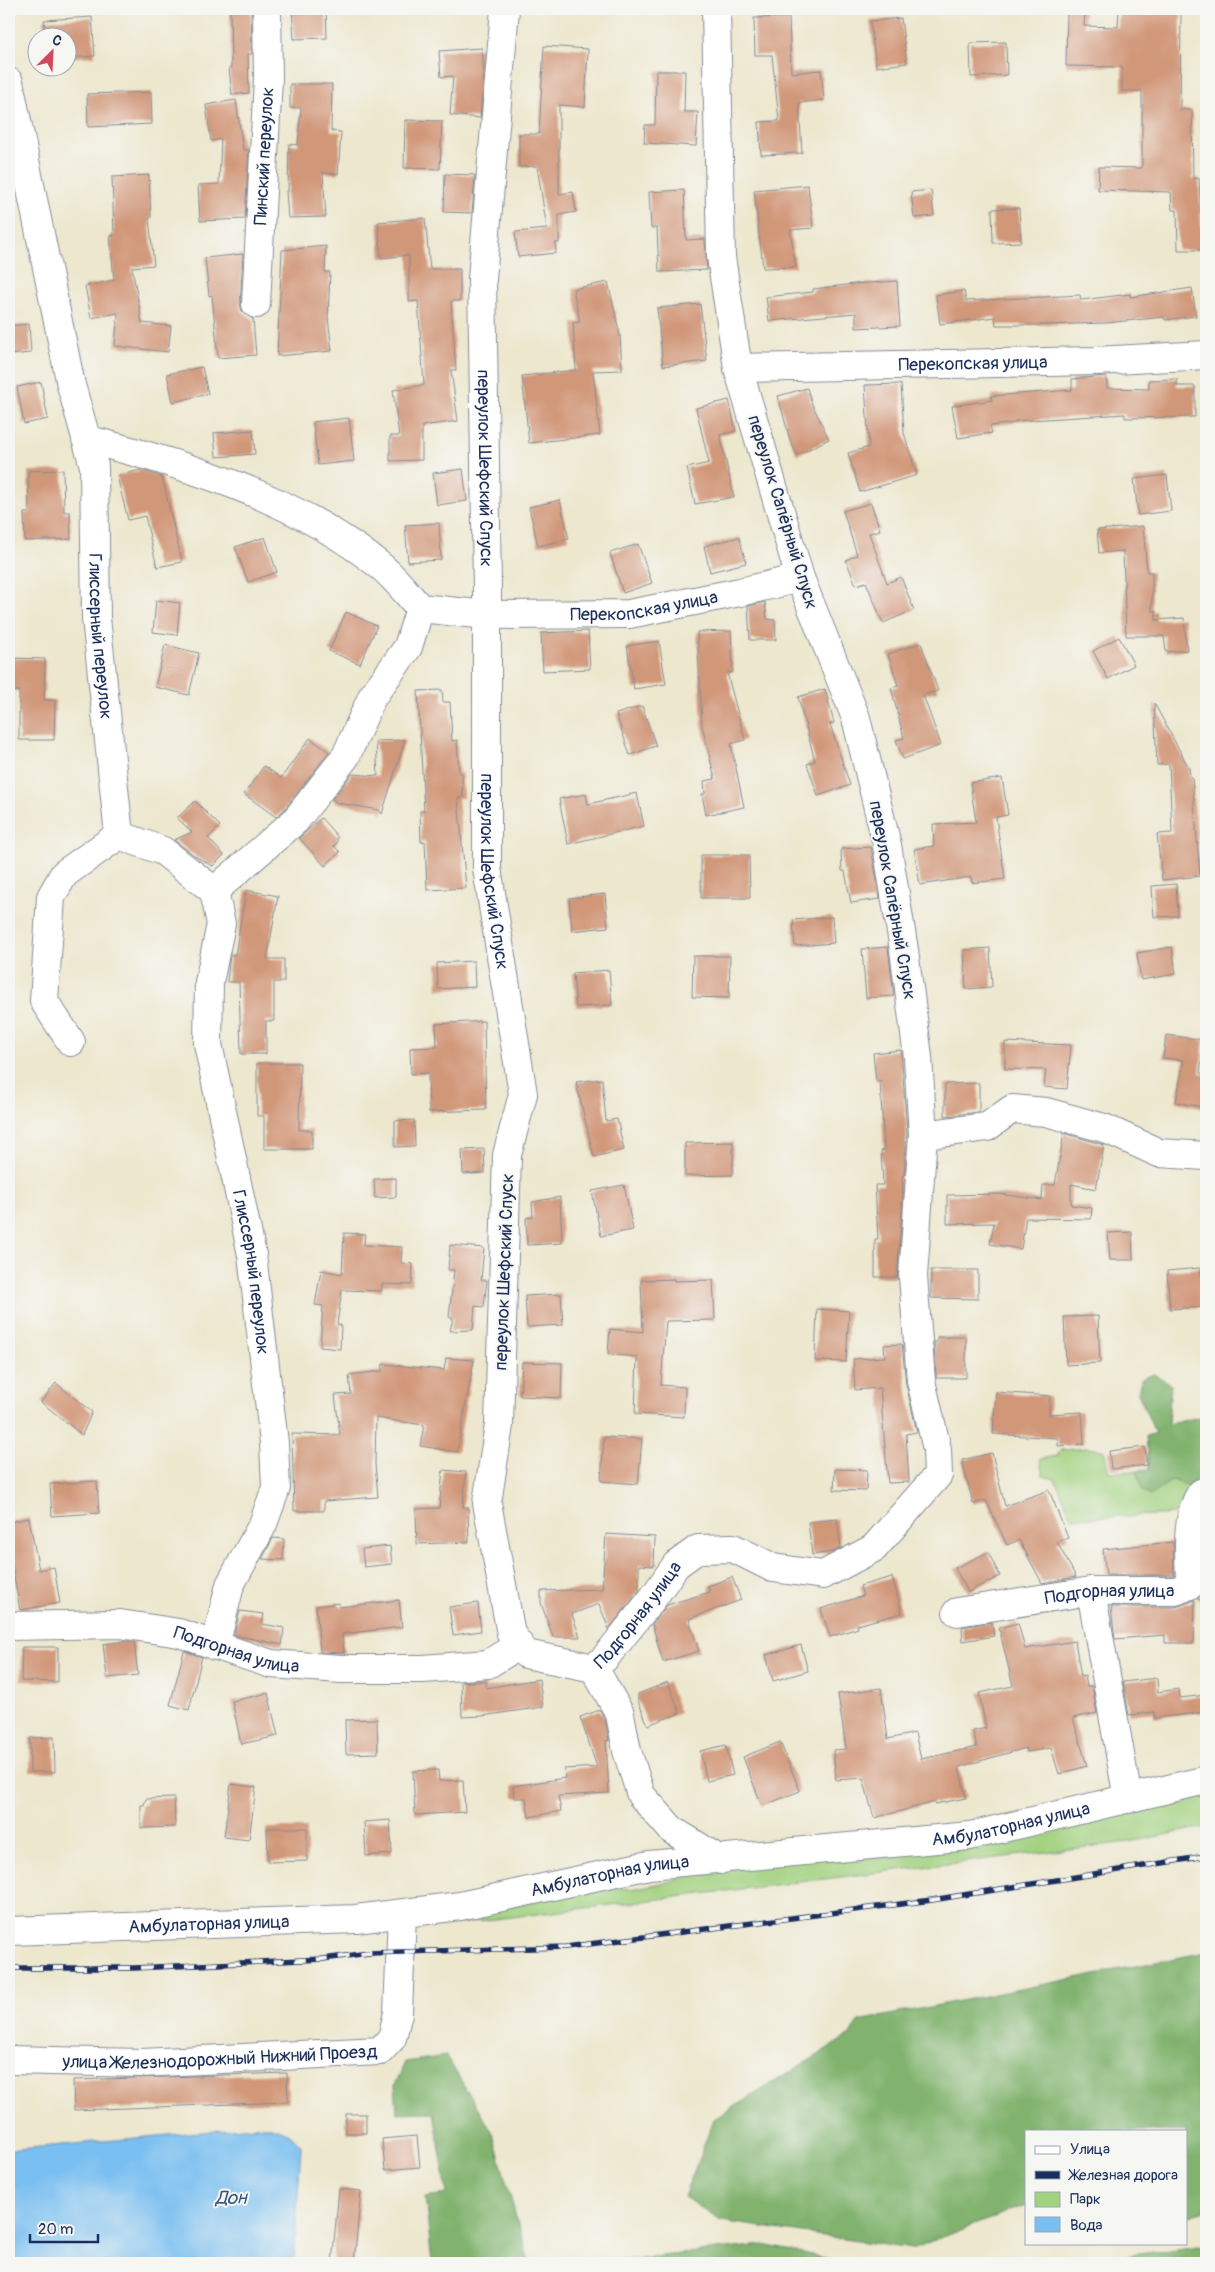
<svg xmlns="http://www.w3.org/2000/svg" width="1215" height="2272" viewBox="0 0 1215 2272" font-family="Pangolin,sans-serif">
	<rect width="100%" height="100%" fill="#f6f6f2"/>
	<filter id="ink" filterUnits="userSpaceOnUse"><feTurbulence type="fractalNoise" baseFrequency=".02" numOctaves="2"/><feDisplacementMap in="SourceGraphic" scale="10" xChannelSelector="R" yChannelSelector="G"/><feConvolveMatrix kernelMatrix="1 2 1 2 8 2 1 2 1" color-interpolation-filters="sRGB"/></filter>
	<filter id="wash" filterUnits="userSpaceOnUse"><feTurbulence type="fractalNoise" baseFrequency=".0096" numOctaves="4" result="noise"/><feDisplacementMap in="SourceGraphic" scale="20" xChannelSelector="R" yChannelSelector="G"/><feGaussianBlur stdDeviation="1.12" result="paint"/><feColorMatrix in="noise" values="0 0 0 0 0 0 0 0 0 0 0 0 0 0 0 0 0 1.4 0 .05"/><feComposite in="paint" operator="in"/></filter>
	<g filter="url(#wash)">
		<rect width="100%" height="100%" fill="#ede7ce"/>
		<g fill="#a2d17f" stroke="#5e806e">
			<path d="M1087 1448 1104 1450 1109 1472 1137 1471 1142 1490 1172 1480 1190 1487 1185 1514 1072 1518 1055 1479 1043 1476 1040 1459 1057 1456 1061 1450Z"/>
			<path d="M1206 1780V1827L1128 1842 463 1923 412 1925 609 1887 631 1889 678 1880 703 1861 840 1847Z"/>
		</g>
		<g fill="#81b36e" stroke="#4e7166">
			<path d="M1154 1374 1171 1384 1168 1424 1204 1416 1206 1477 1197 1479 1190 1487 1172 1480 1150 1496 1142 1490 1137 1471 1149 1470 1146 1436 1155 1433 1138 1393 1141 1379Z"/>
			<path d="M1206 1952V2211L1186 2217V2131H1026V2205L912 2249 721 2221 684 2197 714 2119 849 2036 859 2021Z"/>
			<path d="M446 2056 492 2131 529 2263H432L425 2197 447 2194 434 2112 397 2113 395 2085 405 2062Z"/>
			<path d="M763 2245 850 2263H611L615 2261Z"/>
			<path d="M1206 2245V2263H1071Z"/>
		</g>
		<path fill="#7abff1" stroke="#4a77a8" d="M264 2126C281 2129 291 2132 301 2146L294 2263H9V2150Z"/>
		<g id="blocks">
			<g fill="#d19779">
				<path d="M230 9H251L252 54H248L249 93 232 95 229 68H231Z"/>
				<path d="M292 9H326L327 38 294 39Z"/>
				<path d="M1067 9H1085L1084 26 1118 27 1119 9H1181L1180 110H1192L1193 179 1199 178 1202 250H1178L1177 210H1172L1171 192 1098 190 1099 167 1142 168V91H1122V67L1066 66Z"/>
				<path d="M92 17 95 56 68 58V38H45L44 20Z"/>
				<path d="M789 17 791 73 821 70 824 100 799 103 802 153 761 155 759 122 779 121 772 55H755L754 18Z"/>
				<path d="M901 18 907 63 876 67 870 21Z"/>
				<path d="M1006 42 1007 75 971 77 970 43Z"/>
				<path d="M544 46 588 49 585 107 559 105V194L573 192 576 212 559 215V243H555L556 253 518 257 515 232 547 229 537 166 519 167V134H539Z"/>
				<path d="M482 48 484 75 480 118 450 115 453 76 441 77 439 51Z"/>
				<path d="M656 71H685L684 112H698L696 146 644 143 645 125H655Z"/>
				<path d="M290 84H332L331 131 341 132 338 174 323 173 326 217 288 218 286 191H288L289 144 298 145 301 108H290Z"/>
				<path d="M151 92 152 124 88 127 87 94Z"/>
				<path d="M236 100 243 150H249L245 219 200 221 198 185 219 184 221 139 211 141 206 105Z"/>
				<path d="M405 120 442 121 440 169 404 168Z"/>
				<path d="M445 174 475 175 472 213 444 212Z"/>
				<path d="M149 175 151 218H149L154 265 132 267 142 323 171 326 168 352 115 346 118 313 91 318 85 286 114 280 110 236H114L112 177Z"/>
				<path d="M808 185 813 228 790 230 796 267 763 268 754 190Z"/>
				<path d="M684 190 686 240 705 239 707 270 659 272 657 228H651L649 192Z"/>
				<path d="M931 190 934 216 914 218 911 192Z"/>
				<path d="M1019 208 1021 242 993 243 992 209Z"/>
				<path d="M425 218 430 269H460V301H451L456 370H451L458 421 422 426V460L390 461V436H399L393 390 424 385 418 301 409 302V255L381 258 378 222Z"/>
				<path d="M326 246 325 272H330L328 317 332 351 277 356 282 250Z"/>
				<path d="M243 254 240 304 242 311 253 319 256 355 218 358 212 295 209 296 205 258Z"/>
				<path d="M897 281 900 326 856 328V313L769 321 766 297 813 292V289L854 284Z"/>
				<path d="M608 282 620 335 622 370 593 371 600 435 529 443 522 376 576 370 573 323 580 322 573 289Z"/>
				<path d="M1192 288 1196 316 1165 320 1164 317 1106 323 1043 325H996L995 317 940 324 936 295 964 291 966 301 1080 295 1081 300 1130 294V297Z"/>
				<path d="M700 304 707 361 663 366 657 308Z"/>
				<path d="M29 324 31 353 9 355V326Z"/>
				<path d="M202 367 208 394 173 402 167 374Z"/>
				<path d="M1106 376 1107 388 1149 389V380L1177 379V386H1195V417L1125 418V414L1015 421V423L990 426 992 433 958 438 952 406 992 400 991 396 1072 390V379Z"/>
				<path d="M41 382 48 419 24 424 17 387Z"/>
				<path d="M901 384 904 433 917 475 860 492 848 453 869 447 865 385Z"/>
				<path d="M807 388 812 404 829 439 797 455 790 440 778 396Z"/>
				<path d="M729 400 736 431 720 435 734 497 695 504 687 468 709 463 696 408Z"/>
				<path d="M349 418 354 461 318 465 313 422Z"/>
				<path d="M253 430 255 454 216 457 214 433Z"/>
				<path d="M463 469 467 501 437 505 433 473Z"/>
				<path d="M63 470 64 512H70L71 539 25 541 24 513H29L28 471Z"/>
				<path d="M141 470 162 477 182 562 157 567 145 516 128 520 117 476Z"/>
				<path d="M1167 475 1171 511 1138 515 1134 479Z"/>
				<path d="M560 500 569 539 538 546 529 507Z"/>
				<path d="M871 503 880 530 869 533 887 583 901 577 914 610 883 623 866 582 856 585 846 560 857 555 843 511Z"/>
				<path d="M439 523 441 560 408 562 405 525Z"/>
				<path d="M1143 526 1147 572H1152V611H1156V620L1184 618 1187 650 1166 652 1164 636H1126L1123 551 1099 553 1097 530Z"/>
				<path d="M265 537 277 572 248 582 235 547Z"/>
				<path d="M739 537 746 563 710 572 704 546Z"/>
				<path d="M638 544 652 583 623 593 610 553Z"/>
				<path d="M156 600 180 603 177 635 153 632Z"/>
				<path d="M765 602 767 619 775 620 776 640H750L748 606Z"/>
				<path d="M346 612 377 626 360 664 329 651Z"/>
				<path d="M588 631 590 669 543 671 541 633Z"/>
				<path d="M731 631 733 672 727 673 745 740 731 744 744 807 706 815 702 794H705L704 781 715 779 702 725 697 632Z"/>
				<path d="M1119 637 1134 665 1108 679 1093 651Z"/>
				<path d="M659 641 666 684 634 689 627 646Z"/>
				<path d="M921 643 938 691 923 695 941 745 903 759 896 740 904 738 891 688 898 686 888 654Z"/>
				<path d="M165 645 199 653 189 695 155 687Z"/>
				<path d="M9 658 45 659 44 700H55L54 740H19V691H9Z"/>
				<path d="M825 689 834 723 830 724 850 785 818 796 807 764 815 761 798 697Z"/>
				<path d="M442 690 443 702H450L452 741 457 740 459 773H462L463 798H458L466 888 427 890 425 841 421 842 420 811H424L418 691Z"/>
				<path d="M1154 703 1189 768 1190 777H1192L1200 876 1162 880 1157 834 1172 833 1169 764 1157 765Z"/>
				<path d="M642 706 656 746 630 755 616 714Z"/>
				<path d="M310 738 329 752 284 810 276 817 244 794 264 766 281 778Z"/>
				<path d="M405 740 382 814 379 810 338 803 332 799 352 774 378 776 376 741Z"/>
				<path d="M1002 778 1008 815 996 817 1005 879 972 883 971 877 920 885 914 849 934 846 933 824 976 822 970 783Z"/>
				<path d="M637 793 644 826 568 844 559 799 586 794 588 804Z"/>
				<path d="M195 801 220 826 208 838 224 855 213 866 198 858 174 840 192 832 177 818Z"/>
				<path d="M321 818 337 836V843L334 846 340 852 325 866 299 838Z"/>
				<path d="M871 847 880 899 851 903 845 871H842L841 849Z"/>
				<path d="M701 855H749L750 898H701Z"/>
				<path d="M1176 884 1178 916 1154 917 1152 886Z"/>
				<path d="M246 890 278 896 267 959H284V982H274V1021H266V1054H241L239 982H227L230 955H235Z"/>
				<path d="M605 894 608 927 572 931 569 898Z"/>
				<path d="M832 917 834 943 795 946 793 920Z"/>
				<path d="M888 947 894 996 866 998 862 949Z"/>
				<path d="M1172 947 1176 974 1141 980 1137 953Z"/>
				<path d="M990 948 992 987 966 989 964 950Z"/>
				<path d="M693 956H730L729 998 692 997Z"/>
				<path d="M474 961 475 987 438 989 437 963Z"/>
				<path d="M609 970 612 1005 576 1007 573 973Z"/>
				<path d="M484 1021 486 1110 429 1112 428 1073 411 1074 410 1048 437 1047 436 1024Z"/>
				<path d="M1166 1035 1204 1040 1200 1073 1206 1074V1108L1176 1102 1184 1060 1163 1058Z"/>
				<path d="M1005 1042 1071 1045 1067 1089 1044 1087 1046 1070 1005 1069Z"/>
				<path d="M901 1050 907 1132 904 1175 902 1176 903 1195 897 1277H875V1239H878L875 1185H883L881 1151 884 1150 880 1081H876L873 1053Z"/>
				<path d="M257 1063H300L299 1130H312V1149H264V1116H257Z"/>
				<path d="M602 1079 606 1121 617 1119 624 1150 594 1157 576 1082Z"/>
				<path d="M979 1083V1112L945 1116V1084Z"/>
				<path d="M414 1120 415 1146 395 1147V1121Z"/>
				<path d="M1064 1133 1104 1145 1096 1189 1071 1184V1205L1092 1208 1091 1219 1026 1218 1021 1249 990 1244 994 1223 947 1224V1195L1000 1194 1042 1200 1043 1185H1055Z"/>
				<path d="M733 1142V1175L685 1176V1143Z"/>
				<path d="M484 1149 485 1173 463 1174 462 1150Z"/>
				<path d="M396 1178V1197L375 1198 374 1179Z"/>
				<path d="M624 1185 633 1230 601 1236 592 1191Z"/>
				<path d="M560 1197 562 1243 527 1245 526 1218 533 1217 532 1202Z"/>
				<path d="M1132 1232 1133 1260H1110L1108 1233Z"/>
				<path d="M344 1233 365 1234 364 1245 402 1247 401 1263 413 1264 412 1285 382 1284V1291L342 1290 337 1324 341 1325 340 1349 320 1347 323 1306 315 1305 321 1270 342 1274Z"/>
				<path d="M450 1245 484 1248 481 1280H487L484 1307 475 1306 473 1330 450 1331 453 1318 449 1317 454 1270H448Z"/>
				<path d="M1200 1268 1203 1307 1170 1309 1167 1271Z"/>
				<path d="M931 1270H978V1299L931 1298Z"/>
				<path d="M674 1279V1281L713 1280 715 1320 666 1321 661 1385 685 1387 684 1417 635 1414 637 1357 608 1354 610 1329 643 1332 641 1280Z"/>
				<path d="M561 1294 563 1325 527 1327 525 1296Z"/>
				<path d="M817 1309 849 1311 846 1362 815 1361Z"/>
				<path d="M1098 1316 1100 1363 1066 1365 1064 1317Z"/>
				<path d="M937 1337H966V1378H936L934 1342H937Z"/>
				<path d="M902 1344 906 1384 917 1432 906 1434 909 1482 888 1483 880 1388 855 1390 853 1359 885 1357 884 1345Z"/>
				<path d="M446 1358 474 1360 457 1452 420 1446 424 1425 376 1418 375 1464 378 1497 324 1501V1511H294L292 1434 340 1435 335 1395 351 1394 349 1375 382 1371 383 1364 444 1370Z"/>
				<path d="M522 1362 562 1363 561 1398 520 1396Z"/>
				<path d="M56 1383 92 1412 82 1435 41 1402Z"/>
				<path d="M996 1392 1050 1396 1049 1414 1082 1412 1084 1444 1058 1446V1438L993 1434Z"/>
				<path d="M604 1437 642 1439 638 1484 601 1481Z"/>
				<path d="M1145 1447 1147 1465 1111 1469 1109 1451Z"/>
				<path d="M992 1453 1005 1506 1049 1490 1068 1538 1057 1542 1076 1577 1042 1583 1019 1540 1007 1545 986 1500 973 1504 962 1460Z"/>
				<path d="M835 1469 867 1470 866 1491 834 1490Z"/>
				<path d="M443 1470 466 1472 463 1507H468L469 1542 417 1544 416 1509 439 1508Z"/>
				<path d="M97 1481 99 1513 52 1516 50 1484Z"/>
				<path d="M29 1518 39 1570 54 1567 60 1603 20 1610 9 1548V1522Z"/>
				<path d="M837 1519 841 1548 833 1552 812 1555 808 1522Z"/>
				<path d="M606 1534 655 1537 654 1566 639 1565V1591L609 1629 599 1604 572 1614 580 1637H553L541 1603V1591L602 1589Z"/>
				<path d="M273 1538 284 1539 283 1560 262 1559Z"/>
				<path d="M1205 1538 1206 1599H1197L1203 1593 1206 1585Z"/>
				<path d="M1173 1542 1174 1575H1106L1103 1549Z"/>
				<path d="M390 1546 392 1564 364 1567 362 1549Z"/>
				<path d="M988 1552 1000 1576 968 1592 955 1568Z"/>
				<path d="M732 1577 741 1600 689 1619 699 1651 663 1662 652 1624 667 1605 710 1592 708 1586Z"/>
				<path d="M892 1577 902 1613 857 1625 858 1628 830 1637 821 1609 863 1596 860 1586Z"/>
				<path d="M399 1600 402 1627 342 1634 344 1653 320 1652 316 1606 339 1603V1607Z"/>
				<path d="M1195 1600 1194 1643H1165V1635L1115 1639 1111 1607H1176Z"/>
				<path d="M478 1603 481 1631 453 1635 449 1607Z"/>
				<path d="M240 1611 264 1614 262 1624 284 1628 282 1645 234 1635Z"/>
				<path d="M992 1622 994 1636 963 1641 962 1627Z"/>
				<path d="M1018 1623 1025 1649 1075 1641 1081 1677 1085 1676 1087 1686H1092L1097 1713 1073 1718 1087 1766 1059 1774 1051 1748 1027 1752 1026 1748 959 1767 966 1798 935 1804V1802L874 1818 863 1778 836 1780 833 1750 846 1749 838 1694 881 1688 888 1739 915 1733 921 1759 977 1747 973 1731 986 1728 979 1693 1013 1686 999 1628Z"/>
				<path d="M127 1641 134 1642 138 1675 107 1678 103 1644Z"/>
				<path d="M801 1645 808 1671 773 1681 766 1655Z"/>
				<path d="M22 1647H58V1682L21 1681Z"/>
				<path d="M184 1651 202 1657 189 1710 170 1705Z"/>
				<path d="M1157 1678 1158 1692 1179 1689 1180 1698 1206 1695V1712L1154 1718V1712L1129 1715 1123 1682Z"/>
				<path d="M539 1679 543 1707 482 1716 462 1717 461 1682 486 1681V1688Z"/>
				<path d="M668 1682 680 1713 648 1725 638 1701V1694Z"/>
				<path d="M268 1693 278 1736 241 1744 232 1701Z"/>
				<path d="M600 1710 605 1719 609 1740 606 1741 609 1793 558 1796 561 1811 529 1817 526 1798H514L513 1786 565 1778 564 1769 597 1767 580 1717Z"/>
				<path d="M377 1719 378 1753 346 1754 345 1720Z"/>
				<path d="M54 1737 55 1772H30V1738Z"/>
				<path d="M780 1742 800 1791 762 1806 743 1757Z"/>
				<path d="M726 1745 733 1775 707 1781 700 1751Z"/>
				<path d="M438 1770 439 1781 463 1780 465 1812 415 1815 413 1771Z"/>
				<path d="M231 1784 256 1787 249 1840 224 1837Z"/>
				<path d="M174 1798 175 1827 141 1828V1805H144L146 1799Z"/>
				<path d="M390 1820 392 1854 366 1856 364 1822Z"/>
				<path d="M267 1828H307V1861L268 1862Z"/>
				<path d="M287 2073 288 2102 74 2110 73 2080Z"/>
				<rect x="346" y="2114" width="20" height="19"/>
				<path d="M417 2136 420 2167 385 2170 382 2139Z"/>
				<path d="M339 2189 361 2191 354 2263H332Z"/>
			</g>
		</g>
	</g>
	<g filter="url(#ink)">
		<use href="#blocks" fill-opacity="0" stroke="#848b96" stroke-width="1"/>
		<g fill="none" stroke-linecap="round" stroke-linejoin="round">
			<g stroke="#848b96" stroke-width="30">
				<g id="minor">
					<path id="s1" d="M505 9 482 279 487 586V868L523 1094 507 1155 499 1425 487 1503 511 1634 526 1654 594 1668"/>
					<path id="s2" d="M9 82 71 385 94 466 96 618 119 835 64 874 51 897 44 1001 71 1042"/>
					<path id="s3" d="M256 304 268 79 267 9"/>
					<path id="s4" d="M738 368 1096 361 1206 355"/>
					<path id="s5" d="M86 439C187 465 295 498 378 564 394 576 407 594 420 608L487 615 629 614 740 592 800 578"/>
					<path id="s6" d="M119 835 163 851 214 891 221 924 209 982 208 1044 252 1255 274 1443 276 1488 263 1524 230 1585 215 1646"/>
					<path d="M214 891 295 821 346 756 372 697 408 647 420 608"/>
					<path d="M923 1135 987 1127 1012 1109 1046 1112 1104 1128 1159 1153 1206 1156"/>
					<path d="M1091 1591 1128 1799"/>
					<path id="s7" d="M957 1612 1091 1591H1176L1190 1585C1190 1555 1184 1519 1201 1493L1206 1491"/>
					<path id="s8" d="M9 1626 120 1624 179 1633 271 1664 341 1669H423L488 1664 519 1645"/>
					<path id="s9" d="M594 1668 605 1658 653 1598 676 1565 698 1549 733 1548 773 1568 823 1575 874 1548 938 1475 937 1449 921 1381 913 1276 923 1135 918 1057 904 950 887 845 856 718 800 578 738 368 721 257 716 9"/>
					<path d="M594 1668 620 1714 627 1751 641 1795 672 1830 720 1860"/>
					<path id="s10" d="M9 1931 356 1919 460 1906 649 1865 970 1836 1206 1780"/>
					<path id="s11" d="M9 2060 141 2063 380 2051 392 2038 398 2013 402 1914"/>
				</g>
			</g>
			<use href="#minor" stroke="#fff" stroke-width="28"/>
			<g stroke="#1b2f5e" stroke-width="5.5">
				<path id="rail" d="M9 1968H134L323 1959 369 1953 566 1947 932 1900 1206 1856"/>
			</g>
			<use href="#rail" stroke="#f6f6f2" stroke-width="4" stroke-dasharray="11" stroke-linecap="butt"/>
		</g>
	</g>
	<g text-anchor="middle" stroke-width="4" stroke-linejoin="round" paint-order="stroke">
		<g font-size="18" fill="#1b2f5e" stroke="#f6f6f2">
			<text dy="6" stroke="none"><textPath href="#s3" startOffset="148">Пинский переулок</textPath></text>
			<text dy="6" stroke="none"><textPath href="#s4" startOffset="235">Перекопская улица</textPath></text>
			<text dy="6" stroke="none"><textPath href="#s1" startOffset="460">переулок Шефский Спуск</textPath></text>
			<text transform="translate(783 512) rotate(73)" y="6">переулок Сапёрный Спуск</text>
			<text dy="6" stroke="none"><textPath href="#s5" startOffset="606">Перекопская улица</textPath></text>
			<text dy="6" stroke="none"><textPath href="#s2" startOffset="564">Глиссерный переулок</textPath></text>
			<text dy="6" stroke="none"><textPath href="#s1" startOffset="864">переулок Шефский Спуск</textPath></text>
			<text transform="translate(893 900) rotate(80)" y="6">переулок Сапёрный Спуск</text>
			<text transform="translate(504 1272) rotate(-88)" y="6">переулок Шефский Спуск</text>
			<text dy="6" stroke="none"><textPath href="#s6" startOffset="499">Глиссерный переулок</textPath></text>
			<text dy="6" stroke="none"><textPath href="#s7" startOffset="154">Подгорная улица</textPath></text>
			<text dy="6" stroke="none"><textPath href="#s9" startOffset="69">Подгорная улица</textPath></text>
			<text dy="6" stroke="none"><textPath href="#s8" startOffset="231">Подгорная улица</textPath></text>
			<text dy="6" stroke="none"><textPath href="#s10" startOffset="1010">Амбулаторная улица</textPath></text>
			<text dy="6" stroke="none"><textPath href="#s10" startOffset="605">Амбулаторная улица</textPath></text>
			<text dy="6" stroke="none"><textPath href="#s10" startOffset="200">Амбулаторная улица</textPath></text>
			<text dy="6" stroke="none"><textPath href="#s11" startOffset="211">улица Железнодорожный Нижний Проезд</textPath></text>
		</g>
		<g font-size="19" font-style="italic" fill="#335383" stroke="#f6f6f2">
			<text x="231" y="2204">Дон</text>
		</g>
	</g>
	<rect width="1215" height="2272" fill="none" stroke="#f6f6f2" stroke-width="30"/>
	<rect x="1025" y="2130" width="162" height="115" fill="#f6f6f2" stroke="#9ea6b7"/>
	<rect x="1035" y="2146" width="25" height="8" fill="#ffffff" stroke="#9ea6b7"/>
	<text x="1070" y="2154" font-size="15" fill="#1b2f5e">Улица</text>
	<rect x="1035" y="2171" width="25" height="8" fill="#1b2f5e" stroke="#9ea6b7"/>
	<text x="1070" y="2180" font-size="15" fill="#1b2f5e">Железная дорога</text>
	<rect x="1035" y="2192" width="25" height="15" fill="#a2d17f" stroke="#9ea6b7"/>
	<text x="1070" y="2204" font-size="15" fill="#1b2f5e">Парк</text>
	<rect x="1035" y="2217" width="25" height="15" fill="#7abff1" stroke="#9ea6b7"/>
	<text x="1070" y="2230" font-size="15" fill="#1b2f5e">Вода</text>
	<g transform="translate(52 52) rotate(24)"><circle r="24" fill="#f6f6f2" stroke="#9ea6b7"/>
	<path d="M0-4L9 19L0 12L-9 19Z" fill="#d1495b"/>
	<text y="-8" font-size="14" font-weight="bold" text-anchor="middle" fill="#1b2f5e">С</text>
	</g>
	<path d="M30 2234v8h68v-8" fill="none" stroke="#1b2f5e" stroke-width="2.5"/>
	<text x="38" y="2234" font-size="15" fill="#1b2f5e" stroke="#f6f6f2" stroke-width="4" paint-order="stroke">20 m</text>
</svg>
